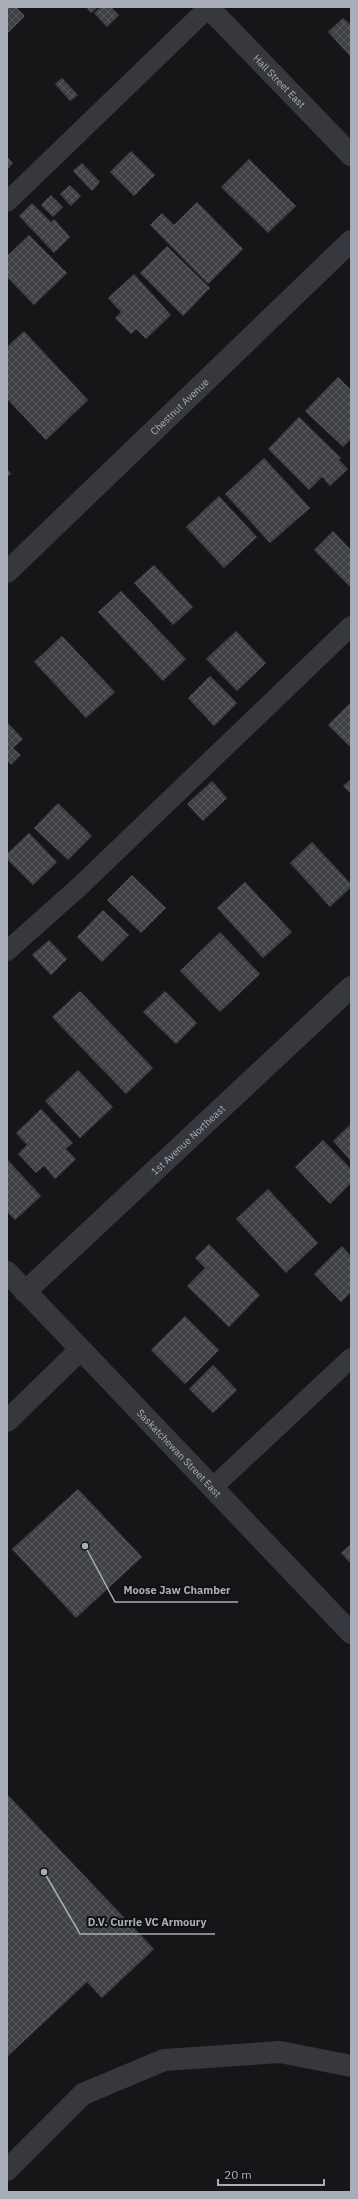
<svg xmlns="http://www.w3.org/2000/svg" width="358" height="2199" viewBox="0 0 358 2199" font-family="'IBM Plex Sans',sans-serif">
	<defs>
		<pattern id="building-cross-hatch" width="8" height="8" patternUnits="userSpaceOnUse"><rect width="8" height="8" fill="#404145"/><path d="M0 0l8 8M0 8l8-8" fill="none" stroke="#595a5e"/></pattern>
	</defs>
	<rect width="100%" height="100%" fill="#161618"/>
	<g fill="url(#building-cross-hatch)" stroke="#303034">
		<path d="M7 7H16L25 16 7 34Z"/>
		<path d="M86 7H98L91 13Z"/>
		<path d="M101 7H111L119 15 107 27 94 13Z"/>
		<path d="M343 18 351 25V57L328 32Z"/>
		<path d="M62 78 78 95 70 101 55 84Z"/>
		<path d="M131 151 155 175 134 196 110 172Z"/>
		<path d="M7 157 13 163 7 170Z"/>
		<path d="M249 159 296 206 268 233 221 187Z"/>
		<path d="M82 163 100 182 92 191 73 171Z"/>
		<path d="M70 185 81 196 71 206 60 194Z"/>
		<path d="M51 195 63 207 53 217 41 205Z"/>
		<path d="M197 202 243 249 208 284 150 225 162 213 174 225Z"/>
		<path d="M32 203 51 222 54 219 70 237 54 253 19 216Z"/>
		<path d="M29 235 67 273 34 305 7 277V256Z"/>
		<path d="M167 246 210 288 183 316 140 273Z"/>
		<path d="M134 274 171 315 146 339 136 329 131 334 115 318 121 312 108 298Z"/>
		<path d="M24 331 88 400 46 440 7 399V347Z"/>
		<path d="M338 377 351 390V439L343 447 305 411Z"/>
		<path d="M299 417 341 458 339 460 348 469 330 486 322 477 309 490 268 449Z"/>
		<path d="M264 458 310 508 270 543 225 494Z"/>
		<path d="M7 469 11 474 7 477Z"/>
		<path d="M219 496 257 537 224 568 186 527Z"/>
		<path d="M333 531 351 550V588L314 550Z"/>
		<path d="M154 565 193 607 173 625 134 583Z"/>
		<path d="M121 591 186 659 163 681 98 612Z"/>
		<path d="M236 631 266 663 237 691 206 659Z"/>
		<path d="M62 636 115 692 86 718 34 662Z"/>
		<path d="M210 676 237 703 214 726 188 698Z"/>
		<path d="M350 703 351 705V748L328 725Z"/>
		<path d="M7 722 23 739 13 748 21 755 11 765 7 760Z"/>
		<path d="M351 779V794L343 786Z"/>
		<path d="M212 781 227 798 203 821 187 804Z"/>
		<path d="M58 803 92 836 68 860 34 828Z"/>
		<path d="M29 833 57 862 33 885 7 859V854Z"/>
		<path d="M312 842 351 884V887L330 907 290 863Z"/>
		<path d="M132 875 166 908 141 933 107 900Z"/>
		<path d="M245 882 292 932 263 958 217 908Z"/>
		<path d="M103 910 129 935 102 962 77 937Z"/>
		<path d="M220 932 260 974 220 1012 180 971Z"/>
		<path d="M49 940 67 959 51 975 32 955Z"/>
		<path d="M80 991 153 1068 126 1094 52 1017Z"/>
		<path d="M165 991 197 1023 176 1044 143 1012Z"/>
		<path d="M78 1070 113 1107 80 1138 45 1101Z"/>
		<path d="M41 1109 73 1143 66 1149 76 1159 55 1179 44 1166 36 1173 18 1154 27 1145 16 1133Z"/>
		<path d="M351 1124V1161L333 1141Z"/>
		<path d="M323 1140 351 1169V1183L330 1204 295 1167Z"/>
		<path d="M7 1159 41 1196 15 1220 7 1212Z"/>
		<path d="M268 1189 318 1243 286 1273 236 1219Z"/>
		<path d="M209 1244 260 1295 229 1327 187 1286 205 1268 195 1258Z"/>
		<path d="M342 1246 351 1256V1292L341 1302 314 1274Z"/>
		<path d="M185 1316 219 1350 185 1384 151 1350Z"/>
		<path d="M213 1365 237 1390 213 1413 189 1389Z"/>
		<path d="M78 1489 142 1557 76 1618 12 1549Z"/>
		<path d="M351 1544V1564L341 1553Z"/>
		<path d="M7 1794 154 1949 102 1998 87 1982 7 2057Z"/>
	</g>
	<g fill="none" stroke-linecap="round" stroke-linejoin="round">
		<g stroke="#37383d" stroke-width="20">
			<path d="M7 202 209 7"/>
			<path d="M7 951 80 886 351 626"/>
			<path d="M212 1488 351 1358"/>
		</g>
		<g stroke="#37383d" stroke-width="22">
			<path id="s1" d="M208 7 351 155"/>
			<path id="s2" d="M7 572 351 241"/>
			<path id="s3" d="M7 1272 351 1633"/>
			<path id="s4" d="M25 1292 351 987"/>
			<path d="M7 1421 80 1350"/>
			<path d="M7 2170 83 2094 164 2060 280 2052 351 2066"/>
		</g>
	</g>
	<g text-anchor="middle" stroke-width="4" stroke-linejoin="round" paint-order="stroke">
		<g font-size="10" fill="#a8adb8" stroke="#111113">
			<text dy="4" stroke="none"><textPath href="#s1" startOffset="103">Hall Street East</textPath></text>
			<text dy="4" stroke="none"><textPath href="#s2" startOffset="239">Chestnut Avenue</textPath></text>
			<text dy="4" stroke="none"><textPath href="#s4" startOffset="223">1st Avenue Northeast</textPath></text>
			<text dy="4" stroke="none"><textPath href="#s3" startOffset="250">Saskatchewan Street East</textPath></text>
		</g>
	</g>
	<path fill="none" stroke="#a8adb8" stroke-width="1.5" d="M85 1546L115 1602H238M44 1872L80 1934H215"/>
	<g fill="#a8adb8" stroke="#111113" stroke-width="1.5">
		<circle cx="85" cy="1546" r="4"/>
		<circle cx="44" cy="1872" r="4"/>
	</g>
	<g font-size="11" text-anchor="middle" font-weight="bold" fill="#a8adb8" stroke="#111113" stroke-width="4" stroke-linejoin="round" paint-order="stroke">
		<text x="177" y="1594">Moose Jaw Chamber</text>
		<text x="147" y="1926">D.V. Currie VC Armoury</text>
	</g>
	<rect width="358" height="2199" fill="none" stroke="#a8adb8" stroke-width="16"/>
	<path d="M218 2179v6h106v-6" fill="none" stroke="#a8adb8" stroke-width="2"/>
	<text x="224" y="2179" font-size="12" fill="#a8adb8" stroke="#111113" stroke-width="3" paint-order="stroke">20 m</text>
</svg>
